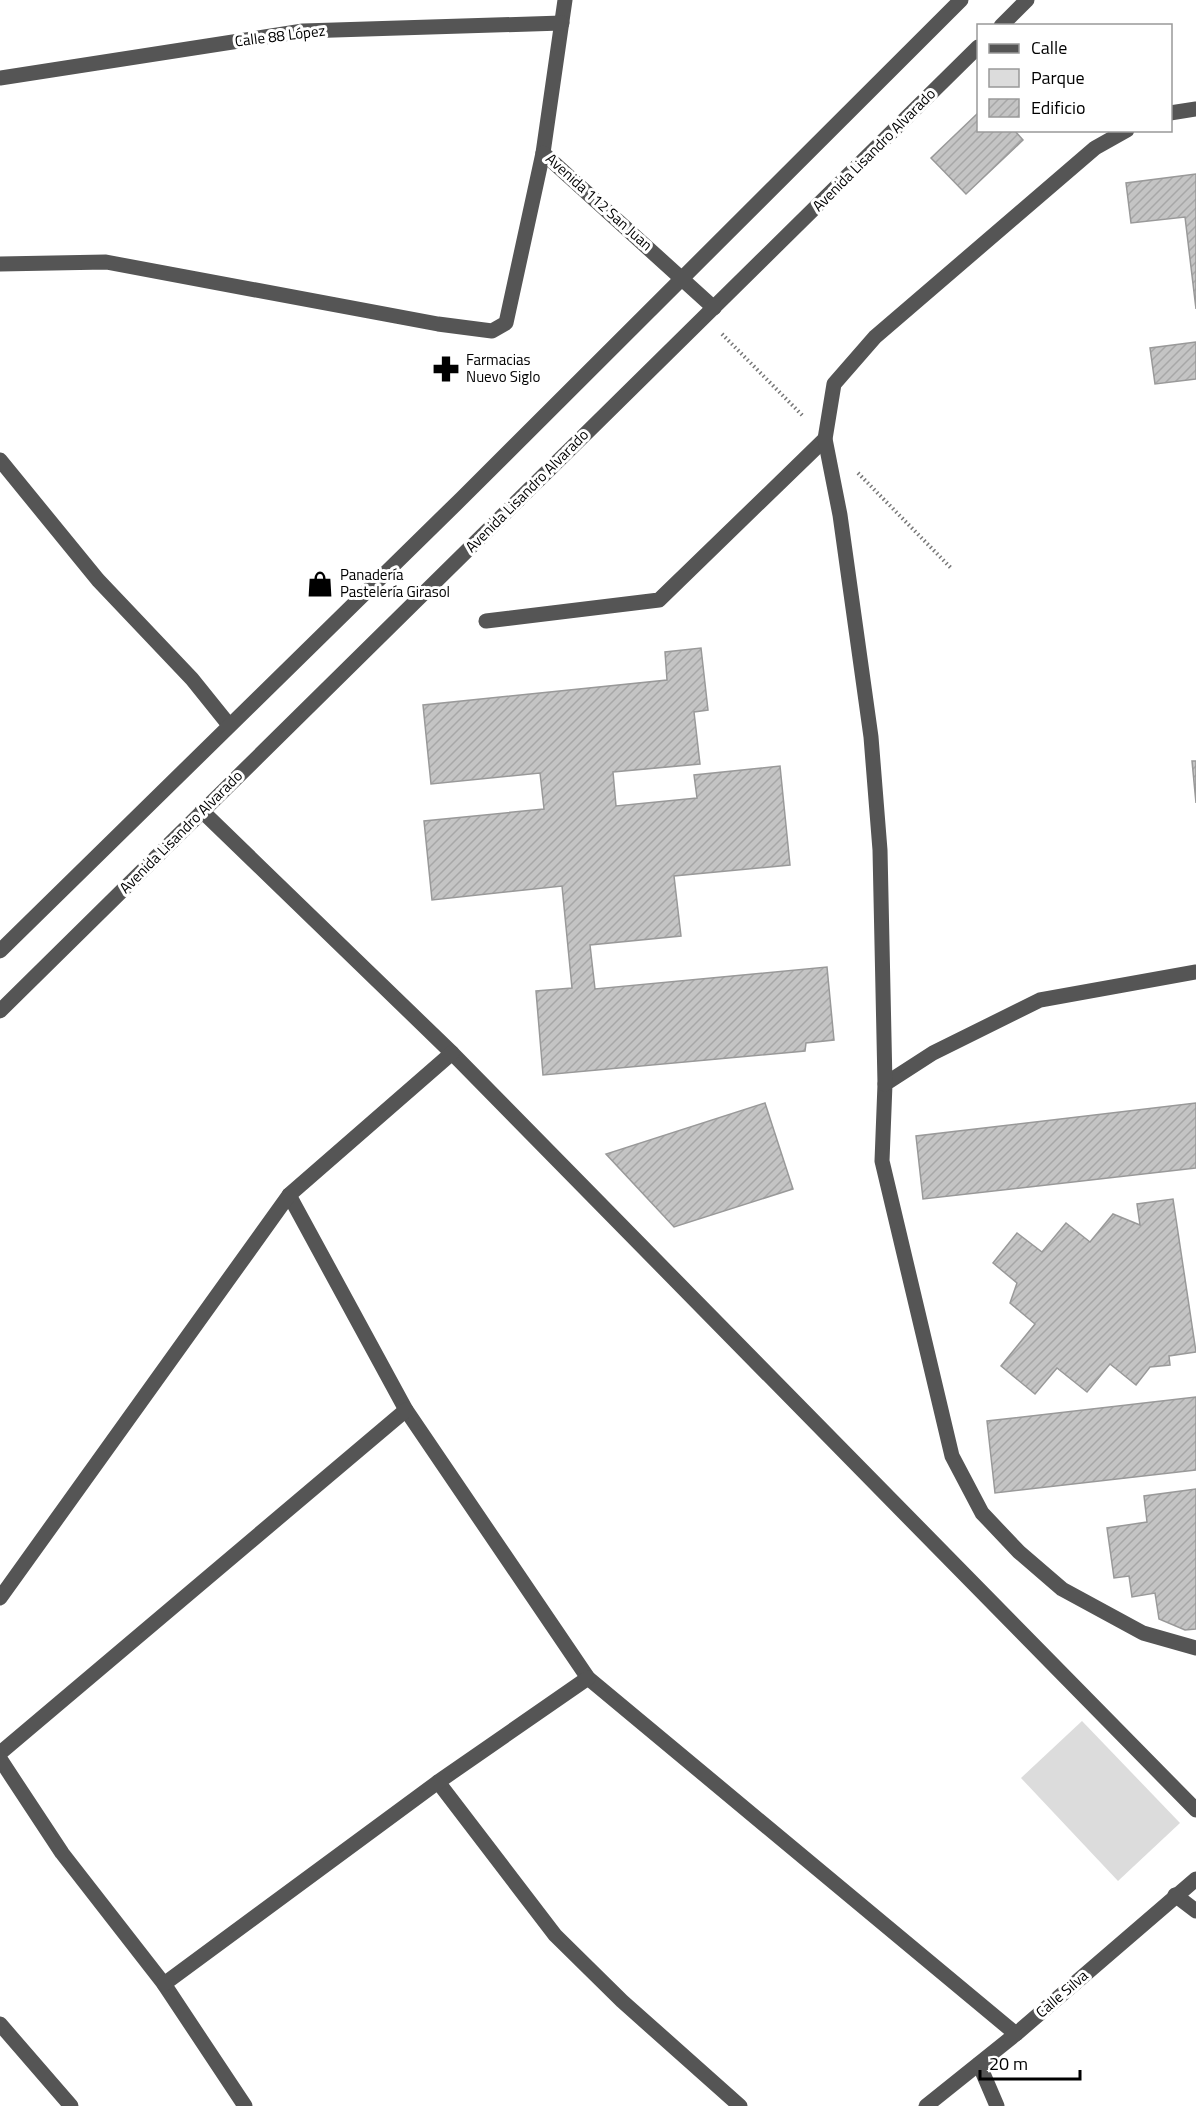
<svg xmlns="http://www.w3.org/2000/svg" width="1196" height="2106" viewBox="0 0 1196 2106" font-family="'Titillium Web',sans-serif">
	<defs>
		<pattern id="building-hatch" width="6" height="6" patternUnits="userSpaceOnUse" patternTransform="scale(1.5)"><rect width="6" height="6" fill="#c4c4c4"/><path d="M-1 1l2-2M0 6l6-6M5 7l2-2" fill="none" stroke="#a7a7a7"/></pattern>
	</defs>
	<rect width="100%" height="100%" fill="#fff"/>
	<path fill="#dcdcdc" d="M1082 1721 1180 1823 1118 1881 1021 1778Z"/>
	<g fill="url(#building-hatch)" stroke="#999" stroke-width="1.5">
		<path d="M978 113V130H1014L1023 140 966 194 931 158Z"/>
		<path d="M1196 174V309L1185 217 1131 223 1126 183Z"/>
		<path d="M1196 342V379L1155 384 1150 348Z"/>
		<path d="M701 648 708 710 694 712 700 764 613 772 616 806 697 798 694 775 780 766 790 865 674 876 681 936 590 945 595 989 827 967 834 1040 806 1043 805 1051 543 1075 536 991 572 988 562 886 432 900 424 821 544 809 540 773 431 784 423 705 667 680 665 652Z"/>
		<path d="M1192 761H1196V803Z"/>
		<path d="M765 1103 793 1189 674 1227 606 1154Z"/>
		<path d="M1196 1103V1168L923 1199 916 1136Z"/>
		<path d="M1173 1199 1196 1352 1169 1356 1170 1365 1150 1367 1136 1385 1110 1364 1087 1392 1057 1368 1035 1394 1001 1366 1035 1324 1010 1303 1017 1283 993 1263 1017 1233 1042 1252 1066 1223 1090 1242 1113 1214 1140 1225 1137 1204Z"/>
		<path d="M1196 1397V1470L995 1493 987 1421Z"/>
		<path d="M1196 1489V1629L1185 1630 1159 1619 1155 1593 1132 1597 1129 1576 1114 1578 1107 1528 1147 1522 1144 1496Z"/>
	</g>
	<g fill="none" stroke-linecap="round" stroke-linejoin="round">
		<g stroke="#777" stroke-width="4" stroke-dasharray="1.5 3" stroke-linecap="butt">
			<path d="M722 334 803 416"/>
			<path d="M858 473 952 569"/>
		</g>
		<g stroke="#555" stroke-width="15">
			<path d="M565 0 543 153 714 308"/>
			<path d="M1001 26 1027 0"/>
			<path d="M0 78 303 31 562 23"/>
			<path d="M1170 113 1196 109"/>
			<path d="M0 264 106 262 438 324 492 331 506 323 543 153"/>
			<path d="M0 460 98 580 192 679 229 725"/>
			<path d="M486 621 659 600 825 439"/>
			<path d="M202 811 452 1053 1196 1810"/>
			<path d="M0 951 462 498 961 0"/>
			<path d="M1196 972 1040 1000 933 1053 885 1084 882 1161 952 1456 982 1513 1019 1552 1062 1589 1143 1633 1196 1648"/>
			<path d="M0 1011 978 47"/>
			<path d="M885 1084 880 850 871 737 840 515 825 439 834 384 875 337 1095 148 1127 130"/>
			<path d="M289 1195 406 1410 588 1678 1016 2034"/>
			<path d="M0 1598 289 1195 452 1053"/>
			<path d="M0 1753 406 1410"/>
			<path d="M0 1759 62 1853 164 1984 245 2106"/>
			<path d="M438 1782 555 1935 622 2001 740 2106"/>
			<path d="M1175 1895 1196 1911"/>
			<path d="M164 1984 438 1782 588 1678"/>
			<path d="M0 2024 71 2106"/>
			<path d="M979 2064 997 2106"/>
			<path d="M926 2106 1016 2034 1196 1879"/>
		</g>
	</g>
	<defs>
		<g id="pharmacy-bare" transform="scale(2.07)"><path d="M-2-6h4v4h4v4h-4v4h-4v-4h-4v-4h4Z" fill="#000" stroke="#fff" stroke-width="2.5" paint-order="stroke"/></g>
		<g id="shop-bare" transform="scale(2.07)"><path d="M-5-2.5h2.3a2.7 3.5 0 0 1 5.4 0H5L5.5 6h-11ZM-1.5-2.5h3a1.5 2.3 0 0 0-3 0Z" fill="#000" stroke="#fff" stroke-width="2.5" paint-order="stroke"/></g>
	</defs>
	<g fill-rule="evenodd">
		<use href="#pharmacy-bare" x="446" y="369"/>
		<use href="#shop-bare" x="320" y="584"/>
	</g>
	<g text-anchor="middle" stroke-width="6" stroke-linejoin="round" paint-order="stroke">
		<g font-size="15" fill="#000" stroke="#fff">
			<text transform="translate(280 36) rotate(-7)" y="5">Calle 88 López</text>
			<text transform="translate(874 150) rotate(-45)" y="5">Avenida Lisandro Alvarado</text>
			<text transform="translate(599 202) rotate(42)" y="5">Avenida 112 San Juan</text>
			<text transform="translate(527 491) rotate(-45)" y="5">Avenida Lisandro Alvarado</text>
			<text transform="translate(181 832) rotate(-45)" y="5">Avenida Lisandro Alvarado</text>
			<text transform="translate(1062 1994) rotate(-41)" y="5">Calle Silva</text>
		</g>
		<g font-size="15" fill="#000" stroke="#fff" text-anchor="start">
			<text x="466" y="365">Farmacias<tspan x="466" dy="17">Nuevo Siglo</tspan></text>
			<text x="340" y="580">Panadería<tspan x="340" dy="17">Pastelería Girasol</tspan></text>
		</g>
	</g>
	<rect x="977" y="24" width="195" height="108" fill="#ffffff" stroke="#999999" stroke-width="1.5"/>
	<rect x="989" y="44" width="30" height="9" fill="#555555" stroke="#999999" stroke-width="1.5"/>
	<text x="1031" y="54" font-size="18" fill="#000000">Calle</text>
	<rect x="989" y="69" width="30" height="18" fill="#dcdcdc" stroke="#999999" stroke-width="1.5"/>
	<text x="1031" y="84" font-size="18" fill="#000000">Parque</text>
	<rect x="989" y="99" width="30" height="18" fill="url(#building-hatch)" stroke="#999999" stroke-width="1.5"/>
	<text x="1031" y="114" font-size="18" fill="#000000">Edificio</text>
	<path d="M980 2070v9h100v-9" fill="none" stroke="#000000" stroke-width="3"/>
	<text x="989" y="2070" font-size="18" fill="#000000" stroke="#ffffff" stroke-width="4.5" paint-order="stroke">20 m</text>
</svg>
